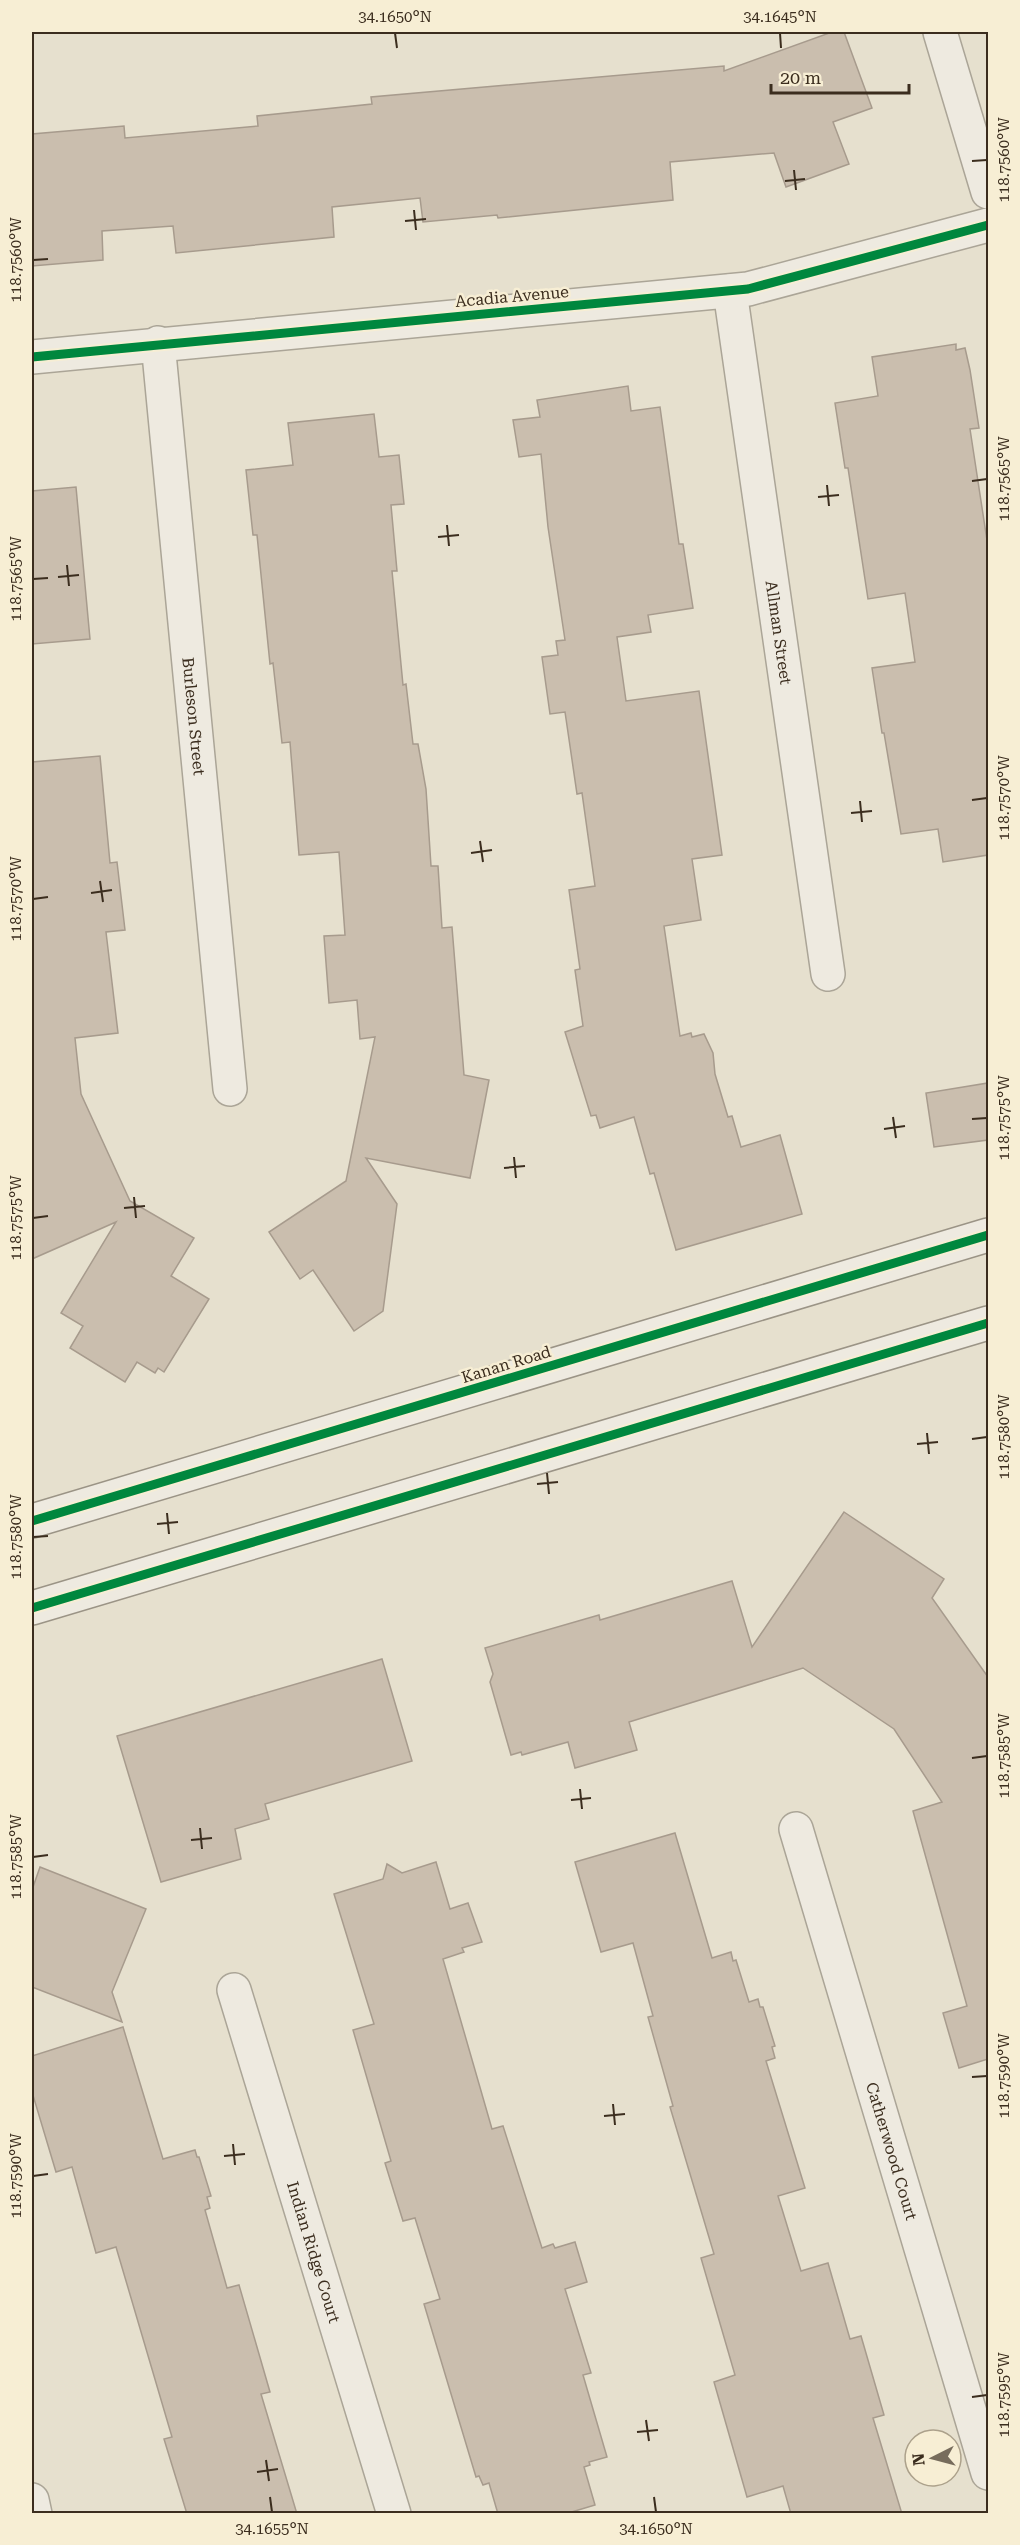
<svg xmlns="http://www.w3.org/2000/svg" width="1020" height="2545" viewBox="0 0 1020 2545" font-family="'Roboto Serif',serif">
	<rect width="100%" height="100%" fill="#e6e0ce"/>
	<g fill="#cabeae" stroke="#a79b8d" stroke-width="1.5">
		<path d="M832 32H844L872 108 833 122 849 164 786 187 774 153 670 162 673 200 498 218 497 215 423 222 420 198 332 207 334 237 176 253 173 226 102 231 103 260 32 266V134L124 126 125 138 258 126 257 116 372 104 371 97 724 66V71Z"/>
		<path d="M956 344V350L965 348 970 370 979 428 970 429 988 547V855L943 862 938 829 901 834 884 733H882L872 668 915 662 905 593 868 599 848 468H845L835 403 878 396 872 357Z"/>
		<path d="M628 386 631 411 660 407 679 544H683L693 608 648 615 651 632 617 637 626 701 699 691 722 855 692 859 701 920 664 926 680 1036 691 1033 692 1037 704 1034 713 1053 715 1074 728 1117 732 1116 741 1147 780 1135 802 1214 676 1250 654 1173 650 1174 634 1117 600 1128 596 1115 591 1116 565 1032 583 1026 575 970 580 969 569 890 595 886 582 793 577 794 565 712 550 714 542 657 558 655 556 641 565 640 548 527 541 454 519 457 513 420 540 417 537 400Z"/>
		<path d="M374 414 379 457 399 455 404 504 391 505 397 571H392L403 685 406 684 413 744H418L426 789 431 866H438L442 928 452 927 464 1075 489 1080 470 1178 366 1158 397 1204 383 1311 354 1331 313 1270 300 1279 269 1232 346 1181 375 1037 360 1039 357 1000 329 1003 324 936 345 935 339 852 299 855 290 742 282 743 273 663 270 664 257 535H253L246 470 293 465 288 423Z"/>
		<path d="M76 487 90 639 32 644V491Z"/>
		<path d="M100 756 110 863 117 862 125 930 106 932 118 1033 75 1038 81 1094 130 1201 194 1238 171 1276 209 1299 164 1372 158 1368 155 1373 137 1362 125 1382 70 1348 83 1326 61 1313 116 1222 32 1259V762Z"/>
		<path d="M988 1083V1140L934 1147 926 1093Z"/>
		<path d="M844 1512 944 1579 932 1598 988 1677V2059L959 2068 943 2013 967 2006 913 1811 942 1802 894 1729 803 1668 629 1722 637 1750 575 1768 568 1742 522 1755 521 1752 511 1755 490 1682 493 1674 485 1648 599 1615 600 1620 732 1581 752 1647Z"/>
		<path d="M382 1659 412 1761 265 1804 269 1819 235 1829 241 1859 161 1882 117 1736Z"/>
		<path d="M675 1833 712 1958 731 1952 733 1961 736 1960 749 2002 758 1999 760 2007H763L775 2046 772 2047 775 2058 766 2061 805 2188 778 2196 801 2271 828 2263 850 2339 861 2336 884 2415 873 2418 902 2514H791L783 2486 747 2497 714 2382 735 2375 701 2258 714 2254 670 2107 673 2106 648 2017 653 2016 633 1943 601 1952 575 1862Z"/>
		<path d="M436 1862 450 1909 468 1903 482 1942 462 1948 464 1952 443 1959 492 2129 503 2126 542 2248 553 2244 555 2248 575 2242 587 2282 565 2289 591 2373 583 2375 607 2457 589 2462 590 2465 584 2467 595 2505 565 2514H498L489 2483 483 2485 479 2476 476 2477 424 2304 440 2299 415 2218 403 2221 385 2163 391 2161 353 2030 374 2024 334 1894 383 1879 387 1864 402 1873Z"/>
		<path d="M40 1867 146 1909 112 1992 122 2022 32 1987V1890Z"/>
		<path d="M123 2027 163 2159 195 2150 197 2157H199L211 2196 207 2197 210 2208 205 2210 227 2288 239 2285 270 2392 261 2394 297 2514H187L164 2439 172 2437 116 2247 96 2253 72 2167 56 2172 32 2092V2056Z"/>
	</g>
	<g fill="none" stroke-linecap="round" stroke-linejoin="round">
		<g stroke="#aba597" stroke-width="36">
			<g id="street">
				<path d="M940 32 988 192"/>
				<path id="s1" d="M730 291 828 974"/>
				<path id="s2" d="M158 343 230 1089"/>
				<path d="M32 357 748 289 988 225"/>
				<path id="s3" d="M796 1829 988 2473"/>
				<path id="s4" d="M234 1990 394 2514"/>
				<path d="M32 2500 35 2514"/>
			</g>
		</g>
		<g stroke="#9b9486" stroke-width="36">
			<g id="secondary">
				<path d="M32 1521 988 1235"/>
				<path d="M32 1608 988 1323"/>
			</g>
		</g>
		<use href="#street" stroke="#eeeae0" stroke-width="33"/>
		<use href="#secondary" stroke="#eeeae0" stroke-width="33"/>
		<g stroke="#f7eed4" stroke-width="13">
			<g id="cycleway">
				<path d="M32 357 748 289 988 225"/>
				<path d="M32 1521 988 1235"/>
				<path d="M32 1608 988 1323"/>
			</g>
		</g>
		<use href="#cycleway" stroke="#00873e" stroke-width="9"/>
	</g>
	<path fill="none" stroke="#3b2d1e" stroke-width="2" d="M395 33 397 48M780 33 781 48M972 161 987 160M794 170 796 190M785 181 805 179M414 210 416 230M405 221 426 219M33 260 48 259M972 481 987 479M827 485 829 506M818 497 839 495M447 525 449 546M438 537 459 535M67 565 69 586M58 577 79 575M33 579 48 578M972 800 987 798M860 801 862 822M851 813 872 811M480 841 483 862M471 853 492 850M100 881 103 902M91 893 112 890M33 899 48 897M893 1117 896 1138M972 1119 987 1118M884 1129 905 1126M514 1157 516 1178M504 1168 525 1166M134 1197 136 1218M124 1208 145 1206M33 1218 48 1216M927 1433 929 1454M972 1439 987 1437M917 1444 938 1442M547 1473 549 1494M537 1484 558 1482M167 1513 169 1534M157 1524 178 1522M33 1537 48 1536M972 1758 987 1756M580 1789 582 1809M571 1800 591 1798M200 1828 202 1849M191 1840 212 1838M33 1857 48 1855M972 2077 987 2076M613 2104 615 2125M604 2116 625 2114M233 2144 235 2165M224 2156 245 2154M33 2176 48 2174M972 2397 987 2395M646 2420 649 2441M637 2432 658 2430M266 2460 269 2481M257 2472 278 2469M270 2497 272 2512M654 2497 656 2512"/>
	<g text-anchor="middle" stroke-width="5" stroke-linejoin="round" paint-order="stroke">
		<g font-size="16" fill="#3b2d1e" stroke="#f7eed4">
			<text transform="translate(512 296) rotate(-5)" y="6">Acadia Avenue</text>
			<text dy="6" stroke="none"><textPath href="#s1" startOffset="345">Allman Street</textPath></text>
			<text dy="6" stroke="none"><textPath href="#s2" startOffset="375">Burleson Street</textPath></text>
			<text transform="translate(506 1364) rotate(-17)" y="6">Kanan Road</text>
			<text dy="6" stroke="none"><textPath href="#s3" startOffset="336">Catherwood Court</textPath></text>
			<text dy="6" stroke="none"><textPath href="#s4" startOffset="274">Indian Ridge Court</textPath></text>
		</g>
	</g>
	<rect width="1020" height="2545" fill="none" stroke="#f7eed4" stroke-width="66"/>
	<g transform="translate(933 2458) rotate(264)"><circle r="28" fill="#f7eed4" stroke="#aca18b" stroke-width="1.5"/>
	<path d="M0-4.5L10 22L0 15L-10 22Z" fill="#776c5c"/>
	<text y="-9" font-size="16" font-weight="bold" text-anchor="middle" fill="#3b2d1e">N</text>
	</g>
	<path d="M771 84v9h138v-9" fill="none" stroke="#3b2d1e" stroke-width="3"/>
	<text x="780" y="84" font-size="18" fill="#3b2d1e" stroke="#f7eed4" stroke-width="4.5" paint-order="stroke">20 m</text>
	<rect x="33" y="33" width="954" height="2479" fill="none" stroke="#3b2d1e" stroke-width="2"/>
	<g font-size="15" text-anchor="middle" fill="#3b2d1e">
		<text x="395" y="22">34.1650°N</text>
		<text x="780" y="22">34.1645°N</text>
		<text transform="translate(1004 160) rotate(-90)" y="5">118.7560°W</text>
		<text transform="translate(16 260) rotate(-90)" y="5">118.7560°W</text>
		<text transform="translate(1004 479) rotate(-90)" y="5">118.7565°W</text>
		<text transform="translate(16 579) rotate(-90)" y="5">118.7565°W</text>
		<text transform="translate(1004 798) rotate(-90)" y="5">118.7570°W</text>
		<text transform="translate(16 899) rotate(-90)" y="5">118.7570°W</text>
		<text transform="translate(1004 1118) rotate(-90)" y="5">118.7575°W</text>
		<text transform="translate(16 1218) rotate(-90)" y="5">118.7575°W</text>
		<text transform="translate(1004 1437) rotate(-90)" y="5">118.7580°W</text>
		<text transform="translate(16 1537) rotate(-90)" y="5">118.7580°W</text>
		<text transform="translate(1004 1756) rotate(-90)" y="5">118.7585°W</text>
		<text transform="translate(16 1857) rotate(-90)" y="5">118.7585°W</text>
		<text transform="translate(1004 2076) rotate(-90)" y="5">118.7590°W</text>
		<text transform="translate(16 2176) rotate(-90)" y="5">118.7590°W</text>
		<text transform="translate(1004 2395) rotate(-90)" y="5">118.7595°W</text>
		<text x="272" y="2534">34.1655°N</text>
		<text x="656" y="2534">34.1650°N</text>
	</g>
</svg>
